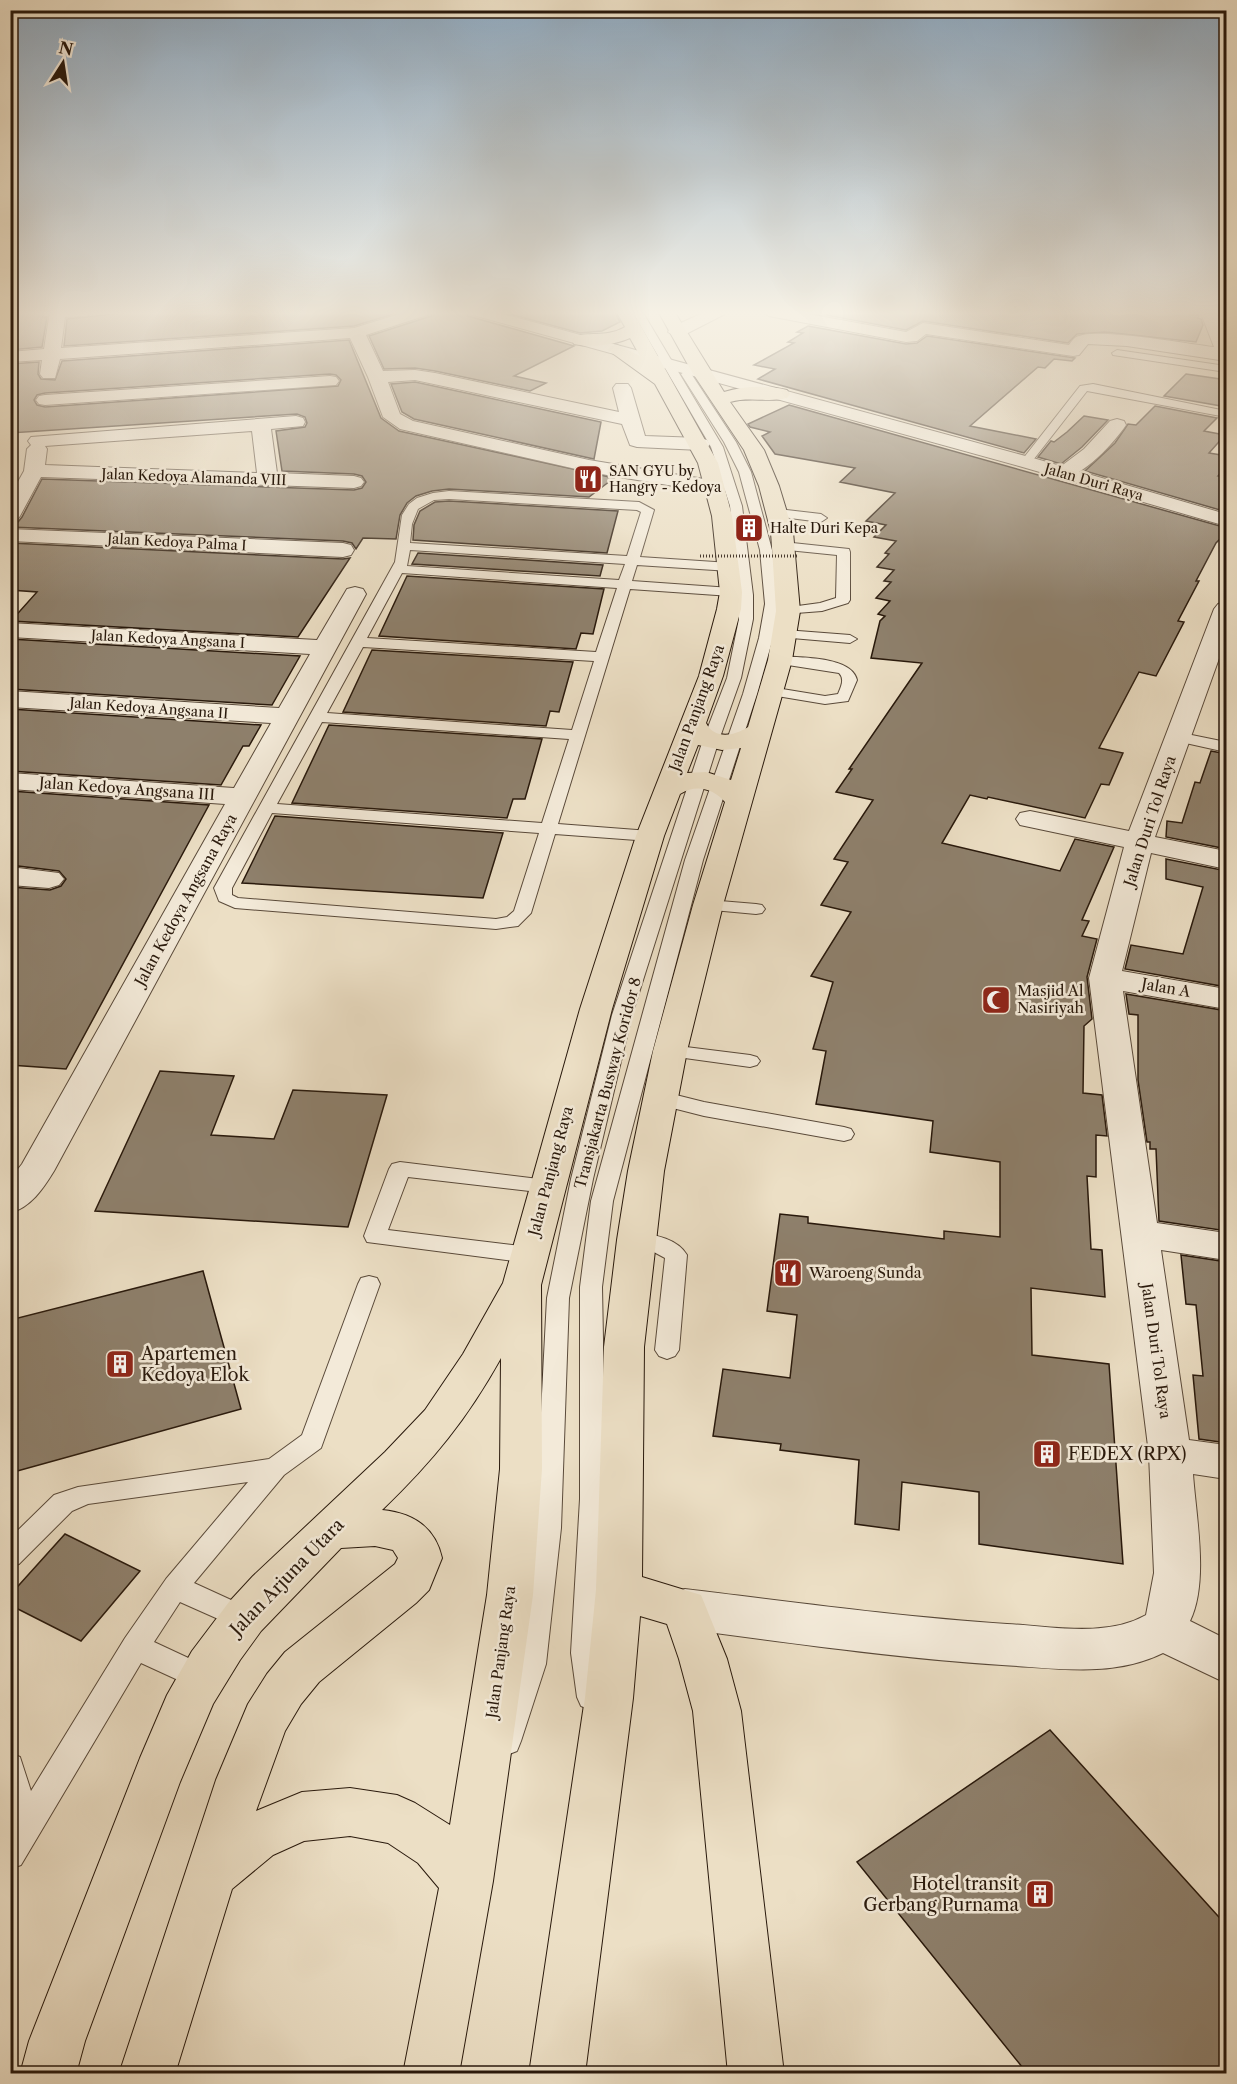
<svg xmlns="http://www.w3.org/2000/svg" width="1237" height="2084" viewBox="0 0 1237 2084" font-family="'Libre Caslon Text',serif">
	<rect width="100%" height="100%" fill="#ecdfc5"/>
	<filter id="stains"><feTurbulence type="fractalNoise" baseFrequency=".00333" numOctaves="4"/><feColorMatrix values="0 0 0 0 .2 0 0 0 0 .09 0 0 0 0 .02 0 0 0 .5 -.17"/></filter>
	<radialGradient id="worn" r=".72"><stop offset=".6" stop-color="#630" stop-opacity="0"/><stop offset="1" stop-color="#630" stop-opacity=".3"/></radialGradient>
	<g fill="#8e806c" stroke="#29190c" stroke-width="1.5" fill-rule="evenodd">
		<path d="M14 311H43V317H47L42 347 10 350Z"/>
		<path d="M144 311H403L354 326 64 346 67 319Z"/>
		<path d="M434 311H465L468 316 574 346 514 376 546 383 530 391 435 371 415 368 384 369 369 336 431 316Z"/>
		<path d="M499 311H614L620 322 602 331 580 333Z"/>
		<path d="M834 311H1193L1190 315H1199L1198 318 1201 319 1203 325 1196 342 1105 332 1077 334 1068 343 923 321 906 330 826 315Z"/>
		<path d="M808 326 906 344 917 343 927 336 1075 358 1072 361 1054 359 1045 368 1038 367 970 426 1036 439 1024 453 758 379 775 369 754 365 794 343 788 342 803 333 797 332Z"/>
		<path d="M349 340 381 418 399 431 614 478 589 497 449 489 432 491 416 496 407 503 400 515 396 539 363 538 356 549 352 543 343 541 10 527V524L18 522 22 517 42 479 354 490 362 488 366 482 362 476 354 474 282 471 276 431 305 427 307 423 305 417 297 414 10 433V364L39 362 38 374 41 379 55 380 62 361ZM330 374 336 375 341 380 338 386 45 407 37 405 34 400 37 395 45 393Z"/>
		<path d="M1186 374 1227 380V407L1164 396Z"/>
		<path d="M415 382 601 422 594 459 414 419 402 412 391 384Z"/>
		<path d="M789 405 1227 528V532L1216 543 1196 581H1199L1178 621 1184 622 1156 676 1139 672 1099 748 1123 753 1109 785 1101 784 1085 818 988 797 987 799 970 795 942 843 1060 871 1075 839 1114 847 1082 920 1089 921 1082 936 1097 939 1087 977 1092 1019 1084 1026 1083 1093 1102 1095 1107 1136 1096 1135V1177L1087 1176 1091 1249 1102 1250 1105 1297 1031 1288 1032 1355 1109 1364 1123 1564 979 1544V1492L902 1482 899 1530 855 1524 859 1460 780 1450 781 1444 713 1436 723 1369 790 1378 797 1315 767 1311 780 1214 808 1217V1223L944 1239V1231L1000 1237V1162L930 1152 933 1121 816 1104 826 1051 813 1049 833 982 811 976 851 912 821 905 848 862 834 859 873 800 836 792 852 769H849L922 663 871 658 880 621 885 616 878 614 890 601 876 598 891 582 884 581 894 570 877 567 889 554 885 553 896 541 874 537 886 525 866 521 895 493 840 482 855 468 775 454 762 436 770 432 750 427 748 424Z"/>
		<path d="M1155 406 1217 418 1204 431 1225 435 1209 453 1227 456V466L1218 476 1227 477V512L1085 471 1115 443 1128 424 1136 425Z"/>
		<path d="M1084 416 1108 420 1082 447 1061 464 1038 457 1051 441 1054 442 1067 432Z"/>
		<path d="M449 501 618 511 607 553 413 540 414 525 420 511 435 502Z"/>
		<path d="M10 543 343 559 350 558 298 637 11 621 37 592 10 590Z"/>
		<path d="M418 553 603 565 600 576 412 564Z"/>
		<path d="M407 576 604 589 593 634 581 633 576 649 379 636Z"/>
		<path d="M10 639 300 656 272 705 10 689Z"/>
		<path d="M372 650 573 662 559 712 550 711 546 726 343 712Z"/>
		<path d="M10 709 261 725 249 746H243L221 785 10 771Z"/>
		<path d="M329 725 542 739 525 799H513L507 818 292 803Z"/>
		<path d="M1211 751 1227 754V849L1166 837 1167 821 1182 823 1195 782 1200 783Z"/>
		<path d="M10 791 209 805 66 1069 10 1065V887L50 890 61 886 66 879 59 871 10 865Z"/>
		<path d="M275 816 503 833 483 898 242 883Z"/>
		<path d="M1166 859 1227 871V944L1220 943 1221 986 1125 969 1131 945 1183 954 1203 887 1166 879Z"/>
		<path d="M1126 994 1227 1011V1231L1159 1221 1156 1149H1150V1142H1147L1138 1080V1015L1129 1014Z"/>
		<path d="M160 1071 234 1076 211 1135 274 1139 293 1090 387 1095 348 1227 95 1211Z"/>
		<path d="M1181 1255 1227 1262V1443L1199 1439 1193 1375 1203 1376 1196 1305 1186 1304Z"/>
		<path d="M203 1271 241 1409 10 1473V1320Z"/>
		<path d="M65 1534 140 1571 81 1641 10 1605V1595Z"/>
		<path d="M1050 1730 1227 1926V2073H1027L857 1862Z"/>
	</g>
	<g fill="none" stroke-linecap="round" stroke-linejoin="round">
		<g stroke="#5a4a3a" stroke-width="2">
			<g id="service">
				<path d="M632 311H642L723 447 742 506 753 595V619L741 678 719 740 632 1015 593 1179 569 1298 561 1528 546 1664 521 1741 517 1751 507 1755 497 1751 493 1741 518 1664 535 1528 547 1298 571 1179 612 1015 703 740 727 678 739 619 736 567 730 571 637 565 632 581 731 588 738 592 731 596 630 589 558 824 650 831 658 836 650 841 555 834 531 913 518 926 496 929 235 908 219 901 214 888 395 562 402 515 409 504 417 498 433 493 449 491 639 502 654 510 640 557 730 563 736 567 730 506 711 447ZM449 499 637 510 641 512 627 556 410 543 412 524 418 509 434 500ZM410 550 625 564 619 580 407 566ZM402 573 617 588 596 652 367 638ZM363 647 594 661 572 730 327 713ZM322 722 569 739 542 823 277 804ZM272 813 539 833 514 911 507 917 496 919 238 898 232 895V888Z"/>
				<path d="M1117 350 1226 366V372L1113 355 1112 353Z"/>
				<path d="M686 371 690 372 736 442 751 472 772 550 779 604 773 638 757 694 703 860 613 1201 602 1287 606 1499 599 1653 605 1697 601 1706 591 1710 581 1706 577 1697 571 1653 580 1499V1287L591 1201 685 860 743 694 759 638 765 604 760 550 739 472 724 442 681 374Z"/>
				<path d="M1093 384 1226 411V417L1087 391 1030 464H1022V460L1080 386Z"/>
				<path d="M778 509 821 514 827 518 821 522 774 516 772 513Z"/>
				<path d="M783 542 849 549 850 552V600L848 603 822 611 783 614 781 611 783 608 820 603 836 598 837 555 778 549 777 546 778 543Z"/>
				<path d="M785 630 850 635 857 639 850 643 780 637 778 634Z"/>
				<path d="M780 656C800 658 852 656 857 680L848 701 825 704 765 694 763 691 765 688 770 687 825 696 838 694C841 687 845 679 839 673L775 663 773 660 775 657Z"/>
				<path d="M1177 732 1226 742V752L1172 740 1169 737 1172 734Z"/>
				<path d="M708 900 756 904 762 905 765 909 762 913 756 914 702 909 699 905 702 901Z"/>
				<path d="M670 1045 750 1055 757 1057 760 1061 757 1065 750 1067 663 1055 660 1051 663 1047Z"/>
				<path d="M660 1091 704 1102 844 1127 851 1129 854 1134 851 1139 844 1141 704 1116 653 1103 650 1098 653 1093Z"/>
				<path d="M400 1162 555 1181 558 1186 555 1191 547 1193 408 1177 388 1230 529 1247 537 1249 540 1255 537 1261 529 1263 367 1242 364 1236 389 1169 392 1164Z"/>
				<path d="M636 1232C654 1235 677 1238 687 1255L679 1350 675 1356 667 1359 659 1356 655 1350 665 1258 652 1251 628 1246 625 1240 628 1234Z"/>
				<path d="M369 1276 377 1278 380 1284 321 1448 284 1475 194 1583 253 1610 257 1618 253 1626 243 1630 180 1602 154 1642 212 1669 216 1678 212 1687 202 1691 141 1663 21 1865 10 1869V1753L20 1757 31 1791 125 1638 166 1579 248 1482 88 1504 72 1511 19 1564 10 1567V1538L54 1495 78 1487 269 1459 302 1435 358 1284 361 1278Z"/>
			</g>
		</g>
		<g stroke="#5a4a3a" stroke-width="2">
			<g id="minor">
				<path d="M50 311H95L87 316 65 317 61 348 354 328 409 311H432L430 314 366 335 383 371 415 370 435 373 619 412 613 388 616 384H628L631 388 645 436 700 438 707 440 710 444 707 448 700 450 637 447 630 445 622 424 415 380 388 382 400 414 413 421 589 460 716 481 723 483 726 487 723 491 716 493 589 472 400 429 383 417 368 377 350 338 60 359 55 378H43L40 374 42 360 10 362V352L44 349Z"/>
				<path d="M707 311H727L725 314 682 336 676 337 668 332 670 328Z"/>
				<path d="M761 311H792L906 332 923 323 1069 345C1072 341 1074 337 1079 336 1100 328 1187 344 1214 347L1200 311H1216L1226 336V361L1127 346 1088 344 1079 355 1073 356 926 334 917 341 906 342 769 316Z"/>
				<path d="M330 376 336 377 339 381 336 385 45 405 39 404 36 400 39 396 45 395Z"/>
				<path d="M296 416 303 418 305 422 303 426 271 429 277 473 354 476 361 478 364 482 361 486 354 488 41 477 20 516 17 520 10 522V496L24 471 27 449 31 445 28 441 31 437ZM252 431 257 473 45 465 47 449 45 446Z"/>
				<path d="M1117 419 1124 421 1126 425C1115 442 1077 484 1056 478L1053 474 1056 470 1084 449 1110 421Z"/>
				<path d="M10 529 343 543 351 545 354 550 351 555 343 557 10 541Z"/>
				<path d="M355 587 363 589 366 594 54 1171C43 1189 31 1207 10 1213V1179L22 1164 225 804 10 789V773L234 788 271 723 10 707V691L279 708 310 654 10 637V623L317 640 347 589Z"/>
				<path d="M1226 602V639L1155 837 1226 851V869L1151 853 1122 971 1226 989V1009L1123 991 1157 1223 1226 1233V1260L1161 1250 1189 1440 1226 1445V1479L1193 1474C1196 1517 1209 1582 1190 1621L1226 1639V1683L1163 1653C1112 1678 1056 1668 1002 1665 895 1658 790 1643 685 1629L669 1623 662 1609 669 1595 685 1589C792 1602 899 1617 1007 1624 1051 1626 1105 1638 1146 1615L1154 1573 1149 1454 1089 978 1124 847 1020 825 1016 819 1020 813 1030 811 1129 831 1214 609 1218 604Z"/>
				<path d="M10 867 59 873 64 879 59 885 49 888 10 885Z"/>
			</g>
		</g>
		<g stroke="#5a4a3a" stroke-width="2">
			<path id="tertiary" d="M467 311H492L1033 458 1226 514V526L1019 466 469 314Z"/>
		</g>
		<g stroke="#29190c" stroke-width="2">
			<path id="primary" d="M616 311H632L642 328 718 463 732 516 742 592 741 609 723 676 706 723C715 740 734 736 748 727L768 660 776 611 771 532 759 486 744 450 692 372 658 311H674L724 392C744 386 767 385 787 390L790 394 787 398C768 403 750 396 730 402L764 450 779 486 793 532 800 611 792 660 723 905 687 1051 664 1171 644 1347 642 1577 701 1595 727 1659 741 1711 784 2074H728L693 1711 679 1659 667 1624 640 1616 633 1698 585 2074H529L585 1698 596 1590 604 1347 617 1240 628 1171 653 1051 693 905 725 802C713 788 696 784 680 794L664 836 612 1009 541 1285 542 1469 533 1595 493 1881 459 2074H403L439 1888 418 1863 388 1843 350 1836 304 1841 273 1855 232 1889 175 2074H119L216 1780 248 1704 267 1674 285 1652 395 1564 398 1558 393 1550 375 1546 341 1548 261 1631 240 1660 213 1704 180 1782 85 2041 76 2074H20L29 2041 140 1758 167 1695 192 1651 229 1602 253 1576 385 1452 425 1410 463 1354 503 1283 580 1009 636 836 699 676 717 609 720 592 712 516 698 463 655 384 608 350 611 346 617 345 640 356 630 338C614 345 592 348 574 344L572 340 574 336C592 332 608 337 625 327ZM698 745 722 750 741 748 731 780 706 772 687 773ZM501 1358 500 1469 487 1595 450 1825 415 1803 397 1795 350 1788 302 1792 256 1811 285 1731 301 1704 319 1682 416 1603 429 1590 442 1558C435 1527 413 1513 382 1510 433 1461 467 1419 501 1358Z"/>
		</g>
		<use href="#service" fill="#f3ead9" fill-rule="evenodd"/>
		<use href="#minor" fill="#f3ead9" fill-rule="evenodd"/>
		<use href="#tertiary" fill="#f3ead9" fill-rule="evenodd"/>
		<use href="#primary" fill="#ecdfc5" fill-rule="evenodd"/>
		<path stroke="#29190c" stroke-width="3" stroke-dasharray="1 2" stroke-linecap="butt" d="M700 556H799"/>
	</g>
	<linearGradient id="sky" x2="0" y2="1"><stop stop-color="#8faac1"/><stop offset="0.52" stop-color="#f6f1e5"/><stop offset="1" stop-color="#f6f1e5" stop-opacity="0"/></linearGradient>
	<rect width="1237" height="602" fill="url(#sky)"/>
	<defs>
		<g id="restaurant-square" transform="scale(1.5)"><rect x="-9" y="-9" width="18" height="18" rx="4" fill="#8f2418" stroke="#f3ead9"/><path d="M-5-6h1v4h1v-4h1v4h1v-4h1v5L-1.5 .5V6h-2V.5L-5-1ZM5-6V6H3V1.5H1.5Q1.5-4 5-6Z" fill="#fff"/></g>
		<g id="building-square" transform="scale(1.5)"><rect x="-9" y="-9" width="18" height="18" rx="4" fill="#8f2418" stroke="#f3ead9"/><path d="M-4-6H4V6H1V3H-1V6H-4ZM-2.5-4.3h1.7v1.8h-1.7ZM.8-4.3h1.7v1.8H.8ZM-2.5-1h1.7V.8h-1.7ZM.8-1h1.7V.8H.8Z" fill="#fff"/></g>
		<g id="mosque-square" transform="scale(1.5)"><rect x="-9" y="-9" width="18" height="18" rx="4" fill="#8f2418" stroke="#f3ead9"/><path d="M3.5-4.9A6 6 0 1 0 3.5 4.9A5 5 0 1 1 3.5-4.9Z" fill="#fff"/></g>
	</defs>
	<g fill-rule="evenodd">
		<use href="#restaurant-square" x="588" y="479"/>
		<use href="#building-square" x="749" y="528"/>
		<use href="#mosque-square" x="996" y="1000"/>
		<use href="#restaurant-square" x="788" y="1273"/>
		<use href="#building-square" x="120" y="1364"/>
		<use href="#building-square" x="1047" y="1454"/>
		<use href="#building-square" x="1040" y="1894"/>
	</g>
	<g text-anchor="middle" stroke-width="5" stroke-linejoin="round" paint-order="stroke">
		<g font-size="14" fill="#29190c" stroke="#f3ead9" text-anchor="start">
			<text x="609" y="476">SAN GYU by<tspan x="609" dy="16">Hangry - Kedoya</tspan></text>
			<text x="770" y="533">Halte Duri Kepa</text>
		</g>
		<g font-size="14" fill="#29190c" stroke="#f3ead9">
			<text transform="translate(194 477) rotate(2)" y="5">Jalan Kedoya Alamanda VIII</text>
			<text transform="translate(1094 482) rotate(16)" y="5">Jalan Duri Raya</text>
			<text transform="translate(177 542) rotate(3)" y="5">Jalan Kedoya Palma I</text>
			<text transform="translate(168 639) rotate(3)" y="5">Jalan Kedoya Angsana I</text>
			<text transform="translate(149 708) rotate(4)" y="5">Jalan Kedoya Angsana II</text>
		</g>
		<g font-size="15" fill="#29190c" stroke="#f3ead9">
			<text transform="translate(697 708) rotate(-70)" y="5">Jalan Panjang Raya</text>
			<text transform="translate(127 789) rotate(4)" y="5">Jalan Kedoya Angsana III</text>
			<text transform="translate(1150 821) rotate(-72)" y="5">Jalan Duri Tol Raya</text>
			<text transform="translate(186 900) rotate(-61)" y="5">Jalan Kedoya Angsana Raya</text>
			<text transform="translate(1166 988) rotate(10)" y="5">Jalan A</text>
			<text transform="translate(608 1083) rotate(-75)" y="5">Transjakarta Busway Koridor 8</text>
			<text transform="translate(551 1171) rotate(-75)" y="5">Jalan Panjang Raya</text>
			<text transform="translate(1156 1351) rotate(82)" y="5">Jalan Duri Tol Raya</text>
			<text transform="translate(501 1652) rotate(-82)" y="5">Jalan Panjang Raya</text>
		</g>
		<g font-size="15" fill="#29190c" stroke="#f3ead9" text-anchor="start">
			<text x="1017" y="996">Masjid Al<tspan x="1017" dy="17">Nasiriyah</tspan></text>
			<text x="809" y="1278">Waroeng Sunda</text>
		</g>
		<g font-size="18" fill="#29190c" stroke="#f3ead9" text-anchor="start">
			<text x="141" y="1360">Apartemen<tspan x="141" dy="21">Kedoya Elok</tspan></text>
			<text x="1068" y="1460">FEDEX (RPX)</text>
			<text x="1019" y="1890" text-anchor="end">Hotel transit<tspan x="1019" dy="21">Gerbang Purnama</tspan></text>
		</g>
		<g font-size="18" fill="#29190c" stroke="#f3ead9">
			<text transform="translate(287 1577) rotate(-46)" y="6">Jalan Arjuna Utara</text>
		</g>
	</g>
	<rect width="1237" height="2084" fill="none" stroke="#ecdfc5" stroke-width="36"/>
	<rect x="12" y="12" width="1213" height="2060" fill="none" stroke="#29190c" stroke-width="3"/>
	<rect x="18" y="18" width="1201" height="2048" fill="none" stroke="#29190c" stroke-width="1.5"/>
	<g transform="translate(63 63) rotate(12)" stroke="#f3ead9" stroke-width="4.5" paint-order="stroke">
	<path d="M0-4.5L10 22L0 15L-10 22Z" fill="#29190c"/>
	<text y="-9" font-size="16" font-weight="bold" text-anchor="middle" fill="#29190c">N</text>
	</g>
	<rect width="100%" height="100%" filter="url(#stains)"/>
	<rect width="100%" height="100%" fill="url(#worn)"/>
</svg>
